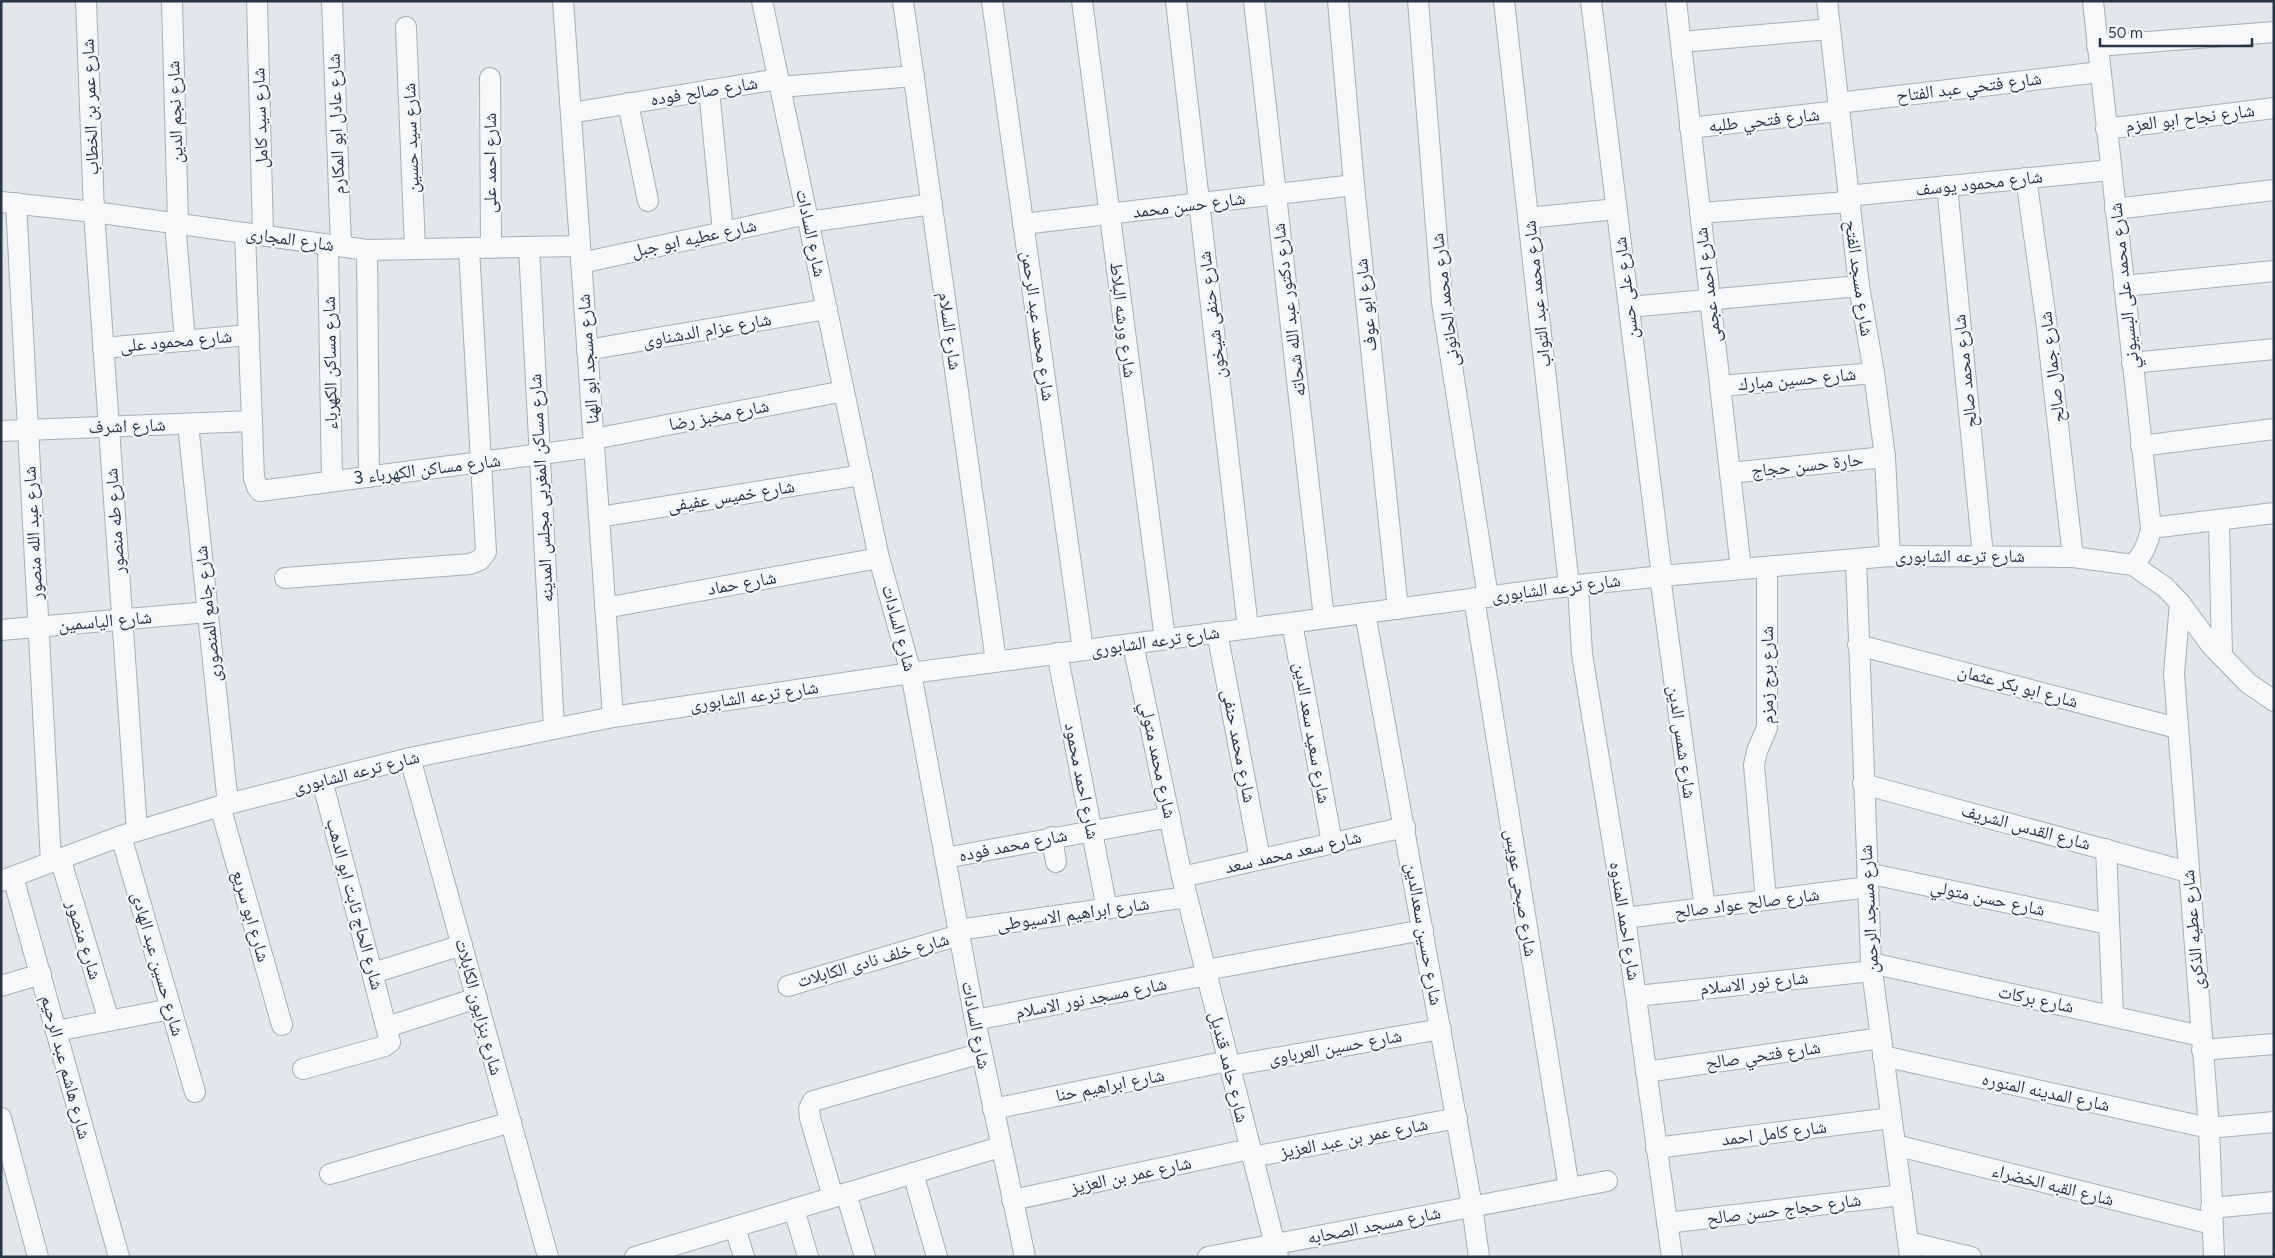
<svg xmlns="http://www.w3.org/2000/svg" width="2275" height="1258" viewBox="0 0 2275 1258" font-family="Figtree,'Noto Naskh Arabic',sans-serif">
	<rect width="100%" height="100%" fill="#e3e7ec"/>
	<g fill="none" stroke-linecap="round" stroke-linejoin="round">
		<g stroke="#a7aeb7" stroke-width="22">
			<g id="minor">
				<path d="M86 1 94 212 137 831"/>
				<path d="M172 1 178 223"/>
				<path d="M257 1 263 235"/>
				<path d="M332 1 341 246"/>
				<path d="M563 1 613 717"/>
				<path d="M762 1 879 558 911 673 975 1020 1025 1257"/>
				<path d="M903 1 996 661"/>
				<path d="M992 1 1083 650"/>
				<path d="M1082 1 1165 639"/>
				<path d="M1176 1 1248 628"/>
				<path d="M1254 1 1324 618"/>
				<path d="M1338 1 1354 185 1398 609"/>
				<path d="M1418 1 1442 302 1488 597"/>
				<path d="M1504 1 1569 586"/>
				<path d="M1591 1 1662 576"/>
				<path d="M1676 1 1741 569"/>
				<path d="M1827 1 1859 286 1874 373 1885 457 1890 556"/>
				<path d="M2093 1 2151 528C2148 544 2144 553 2133 565"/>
				<path d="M406 27 415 249"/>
				<path d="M1681 42 1830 29"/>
				<path d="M2097 46 2274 32"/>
				<path d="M490 78 491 248"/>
				<path d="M780 87 914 76"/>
				<path d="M709 90 723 232"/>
				<path d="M628 103 648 201"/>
				<path d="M1838 103 2100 72"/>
				<path d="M571 113 779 79"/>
				<path d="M1690 128 1838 111"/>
				<path d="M2106 129 2274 108"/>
				<path d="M2026 178 2046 320 2073 557"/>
				<path d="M1947 186 1983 556"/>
				<path d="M1847 196 2111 170"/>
				<path d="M1 202 94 212 367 250 580 246"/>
				<path d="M16 203 51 862"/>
				<path d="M2115 209 2274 190"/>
				<path d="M1700 213 1848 202"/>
				<path d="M1528 218 1617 209"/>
				<path d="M809 222 932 204"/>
				<path d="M175 223 185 341"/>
				<path d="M1023 224 1354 185"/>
				<path d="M245 233 254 478 257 487 260 491 594 447"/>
				<path d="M328 245 332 481"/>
				<path d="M529 247 554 729"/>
				<path d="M367 250 369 477"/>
				<path d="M581 263 807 214"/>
				<path d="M2124 286 2274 271"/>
				<path d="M1629 307 1859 286"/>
				<path d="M103 348 249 335"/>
				<path d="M587 350 827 309"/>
				<path d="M2132 363 2274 349"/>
				<path d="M1720 386 1874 373"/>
				<path d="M188 424 228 804"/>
				<path d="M1 431 252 421"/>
				<path d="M594 439 844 391"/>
				<path d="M2141 446 2274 429"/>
				<path d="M1730 473 1885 457"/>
				<path d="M599 517 862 475"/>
				<path d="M2219 520 2222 656"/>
				<path d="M2151 528 2274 513"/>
				<path d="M1856 559 1871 963 1910 1257"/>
				<path d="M1660 576 1705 908"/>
				<path d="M285 578 470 564 480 560 486 552 469 248"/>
				<path d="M1578 585 1582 654 1625 918 1672 1257"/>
				<path d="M1474 598 1569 1188"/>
				<path d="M2180 603 2174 674 2209 1128 2214 1257"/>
				<path d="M605 608 879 558"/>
				<path d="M1365 613 1472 1206 1479 1257"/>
				<path d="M1292 623 1332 843"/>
				<path d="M1 630 208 612"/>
				<path d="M1217 632 1260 859"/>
				<path d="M1133 644 1182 877 1278 1257"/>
				<path d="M1858 645 2177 728"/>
				<path d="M1057 653 1107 909"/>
				<path d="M410 758 548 1257"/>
				<path d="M1863 784 2188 872"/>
				<path d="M220 806 282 1025"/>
				<path d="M121 836 195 1092"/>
				<path d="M1052 837 1056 862"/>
				<path d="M2106 849 2113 1015"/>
				<path d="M60 858 109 1021"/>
				<path d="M945 858 1170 817"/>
				<path d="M1867 873 2108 924"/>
				<path d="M13 877 119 1257"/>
				<path d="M1182 877 1405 827"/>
				<path d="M1 881 121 836 220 806 410 758 613 717 911 673 1569 586 1662 576 1890 556 2073 557 2133 565 2166 588 2180 603 2211 645 2248 683 2274 701"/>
				<path d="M1766 900 1754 765 1757 751 1767 728V567"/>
				<path d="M1625 918 1868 887"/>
				<path d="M958 930 1187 897"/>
				<path d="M1871 963 2201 1036"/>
				<path d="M1206 970 1423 930"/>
				<path d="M373 973 462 945"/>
				<path d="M1 986 41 974"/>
				<path d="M788 986 959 935"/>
				<path d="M1637 996 1872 971"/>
				<path d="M975 1020 1207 975"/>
				<path d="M387 1027 477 998"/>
				<path d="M56 1031 171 1009"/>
				<path d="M2202 1050 2274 1044"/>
				<path d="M1883 1056 2209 1128 2274 1122"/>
				<path d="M1229 1066 1441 1029"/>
				<path d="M303 1069 385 1046 390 1042 322 780"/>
				<path d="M1646 1072 1881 1038"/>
				<path d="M993 1109 1228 1061"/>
				<path d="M1 1118 38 1257"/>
				<path d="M1895 1145 2212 1224"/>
				<path d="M1656 1148 1891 1118"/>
				<path d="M1252 1157 1457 1118"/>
				<path d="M913 1173 937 1257"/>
				<path d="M330 1174 511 1122"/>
				<path d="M846 1193 865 1257"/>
				<path d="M833 1197 810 1118 809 1109 813 1101 982 1053"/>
				<path d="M1012 1200 1250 1149"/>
				<path d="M2211 1208 2274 1202"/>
				<path d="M794 1209 808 1257"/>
				<path d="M1667 1223 1902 1195"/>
				<path d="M735 1227 744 1257"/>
				<path d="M1908 1242 1971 1257"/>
				<path d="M635 1257 1000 1147"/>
				<path d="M1208 1257 1607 1181"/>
			</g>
		</g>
		<use href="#minor" stroke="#f6f8fa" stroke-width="20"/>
	</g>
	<g text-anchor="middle" stroke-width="4.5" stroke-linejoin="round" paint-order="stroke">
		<g font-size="18" fill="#293447" stroke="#f3f6f9">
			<text transform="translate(1969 87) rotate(-7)" y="6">شارع فتحي عبد الفتاح</text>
			<text transform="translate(704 91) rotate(-9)" y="6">شارع صالح فوده</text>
			<text transform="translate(90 107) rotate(-92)" y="6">شارع عمر بن الخطاب</text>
			<text transform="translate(175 112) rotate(-92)" y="6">شارع نجم الدين</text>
			<text transform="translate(260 118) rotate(-92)" y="6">شارع سيد كامل</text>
			<text transform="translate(2190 118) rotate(-7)" y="6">شارع نجاح ابو العزم</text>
			<text transform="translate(1764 120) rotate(-6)" y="6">شارع فتحي طلبه</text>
			<text transform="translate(336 124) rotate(-92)" y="6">شارع عادل ابو المكارم</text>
			<text transform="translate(411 138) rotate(-92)" y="6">شارع سيد حسين</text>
			<text transform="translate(490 163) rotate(-90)" y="6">شارع احمد على</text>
			<text transform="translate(1979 183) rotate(-6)" y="6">شارع محمود يوسف</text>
			<text transform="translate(1189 205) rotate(-7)" y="6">شارع حسن محمد</text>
			<text transform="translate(811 233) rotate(78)" y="6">شارع السادات</text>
			<text transform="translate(694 238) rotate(-12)" y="6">شارع عطيه ابو جبل</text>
			<text transform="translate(290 239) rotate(8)" y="6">شارع المجارى</text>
			<text transform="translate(1859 278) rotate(82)" y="6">شارع مسجد الفتح</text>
			<text transform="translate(1708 285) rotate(-97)" y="6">شارع احمد عجمى</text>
			<text transform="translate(2124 286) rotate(-96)" y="6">شارع محمد على البسيوني</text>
			<text transform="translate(1626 288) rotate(-97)" y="6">شارع على حسن</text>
			<text transform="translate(1537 294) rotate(-96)" y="6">شارع محمد عبد التواب</text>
			<text transform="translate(1445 300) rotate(-97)" y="6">شارع محمد الحانونى</text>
			<text transform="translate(1366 305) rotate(-96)" y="6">شارع ابو عوف</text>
			<text transform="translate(1289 310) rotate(-97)" y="6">شارع دكتور عبد الله شحاته</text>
			<text transform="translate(1212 315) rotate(-97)" y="6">شارع حنفى شيخون</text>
			<text transform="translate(1123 320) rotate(83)" y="6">شارع ورشه البلاط</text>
			<text transform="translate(1038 326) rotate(82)" y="6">شارع محمد عبد الرحمن</text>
			<text transform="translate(707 330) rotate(-10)" y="6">شارع عزام الدشناوى</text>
			<text transform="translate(950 331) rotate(82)" y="6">شارع السلام</text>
			<text transform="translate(176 341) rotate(-5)" y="6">شارع محمود على</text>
			<text transform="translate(588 359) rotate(-94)" y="6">شارع مسجد ابو الهنا</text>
			<text transform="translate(330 363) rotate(-91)" y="6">شارع مساكن الكهرباء</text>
			<text transform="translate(2052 367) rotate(-97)" y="6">شارع جمال صالح</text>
			<text transform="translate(1965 371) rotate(-96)" y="6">شارع محمد صالح</text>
			<text transform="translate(1797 379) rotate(-5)" y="6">شارع حسين مبارك</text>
			<text transform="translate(719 415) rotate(-11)" y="6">شارع مخبز رضا</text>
			<text transform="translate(127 426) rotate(-2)" y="6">شارع اشرف</text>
			<text transform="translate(1807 465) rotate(-6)" y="6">حارة حسن حجاج</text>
			<text transform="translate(427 469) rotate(-7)" y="6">شارع مساكن الكهرباء 3</text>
			<text transform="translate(541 488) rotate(-93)" y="6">شارع مساكن المغربى مجلس المدينه</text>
			<text transform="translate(731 496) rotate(-9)" y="6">شارع خميس عفيفى</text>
			<text transform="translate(115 521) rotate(-94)" y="6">شارع طه منصور</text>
			<text transform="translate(33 533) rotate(-93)" y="6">شارع عبد الله منصور</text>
			<text x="1960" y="562">شارع ترعه الشابورى</text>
			<text transform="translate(742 583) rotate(-10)" y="6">شارع حماد</text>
			<text transform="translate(1556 588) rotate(-7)" y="6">شارع ترعه الشابورى</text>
			<text transform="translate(208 614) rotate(-96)" y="6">شارع جامع المنصورى</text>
			<text transform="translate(105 621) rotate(-5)" y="6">شارع الياسمين</text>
			<text transform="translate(899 628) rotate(75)" y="6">شارع السادات</text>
			<text transform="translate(1155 641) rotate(-8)" y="6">شارع ترعه الشابورى</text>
			<text transform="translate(1767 675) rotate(-90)" y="6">شارع برج زمزم</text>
			<text transform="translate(2018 686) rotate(15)" y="6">شارع ابو بكر عثمان</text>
			<text transform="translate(754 696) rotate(-8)" y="6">شارع ترعه الشابورى</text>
			<text transform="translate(1312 733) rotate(80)" y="6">شارع سعيد سعد الدين</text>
			<text transform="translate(1682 742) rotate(82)" y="6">شارع شمس الدين</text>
			<text transform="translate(1239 746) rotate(79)" y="6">شارع محمد حنفى</text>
			<text transform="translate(1158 760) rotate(78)" y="6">شارع محمد متولي</text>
			<text transform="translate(356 772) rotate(-14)" y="6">شارع ترعه الشابورى</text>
			<text transform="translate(1082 781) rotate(79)" y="6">شارع احمد محمود</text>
			<text transform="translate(2026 827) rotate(15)" y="6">شارع القدس الشريف</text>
			<text transform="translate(1013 845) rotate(-11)" y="6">شارع محمد فوده</text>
			<text transform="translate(1293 852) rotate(-13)" y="6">شارع سعد محمد سعد</text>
			<text transform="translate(1521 893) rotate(81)" y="6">شارع صبحى عويس</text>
			<text transform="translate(1988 898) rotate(12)" y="6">شارع حسن متولي</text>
			<text transform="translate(1747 903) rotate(-7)" y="6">شارع صالح عواد صالح</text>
			<text transform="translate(355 904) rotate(75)" y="6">شارع الحاج ثابت ابو الدهب</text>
			<text transform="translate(1869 909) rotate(-93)" y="6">شارع مسجد الرحمن</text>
			<text transform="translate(1073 914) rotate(-8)" y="6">شارع ابراهيم الاسيوطى</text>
			<text transform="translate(251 916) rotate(74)" y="6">شارع ابو سريع</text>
			<text transform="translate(1625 921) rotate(81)" y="6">شارع احمد المندوه</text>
			<text transform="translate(2193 930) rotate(-95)" y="6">شارع عطيه الذكرى</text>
			<text transform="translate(1424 934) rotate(80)" y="6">شارع حسين سعدالدين</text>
			<text transform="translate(84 940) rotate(73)" y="6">شارع منصور</text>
			<text transform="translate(873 960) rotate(-16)" y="6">شارع خلف نادى الكابلات</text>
			<text transform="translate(158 964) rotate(74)" y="6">شارع حسين عبد الهادى</text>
			<text transform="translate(1754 983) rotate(-6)" y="6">شارع نور الاسلام</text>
			<text transform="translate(1091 998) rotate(-11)" y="6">شارع مسجد نور الاسلام</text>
			<text transform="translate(2036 999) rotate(12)" y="6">شارع بركات</text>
			<text transform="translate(479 1007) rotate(75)" y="6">شارع بنزايون الكابلات</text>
			<text transform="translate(976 1025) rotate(79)" y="6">شارع السادات</text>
			<text transform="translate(1335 1047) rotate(-10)" y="6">شارع حسين العرباوى</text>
			<text transform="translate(1763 1055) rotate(-8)" y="6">شارع فتحي صالح</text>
			<text transform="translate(66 1067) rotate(75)" y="6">شارع هاشم عبد الرحيم</text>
			<text transform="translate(1229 1067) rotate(76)" y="6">شارع حامد قنديل</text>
			<text transform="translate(1110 1085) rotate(-11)" y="6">شارع ابراهيم حنا</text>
			<text transform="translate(2046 1092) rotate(12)" y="6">شارع المدينه المنوره</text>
			<text transform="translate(1774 1133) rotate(-7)" y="6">شارع كامل احمد</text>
			<text transform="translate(1354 1138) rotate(-11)" y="6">شارع عمر بن عبد العزيز</text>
			<text transform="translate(1131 1175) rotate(-12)" y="6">شارع عمر بن العزيز</text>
			<text transform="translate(2053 1185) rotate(14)" y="6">شارع القبه الخضراء</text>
			<text transform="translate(1784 1209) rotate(-7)" y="6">شارع حجاج حسن صالح</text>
			<text transform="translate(1374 1225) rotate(-11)" y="6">شارع مسجد الصحابه</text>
		</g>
	</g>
	<rect width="2275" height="1258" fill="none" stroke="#293447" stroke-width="5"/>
	<path d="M2100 38v8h152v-8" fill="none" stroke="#293447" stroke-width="2.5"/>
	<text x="2108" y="38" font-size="15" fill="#293447" stroke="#f3f6f9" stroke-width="4" paint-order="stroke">50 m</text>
</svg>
